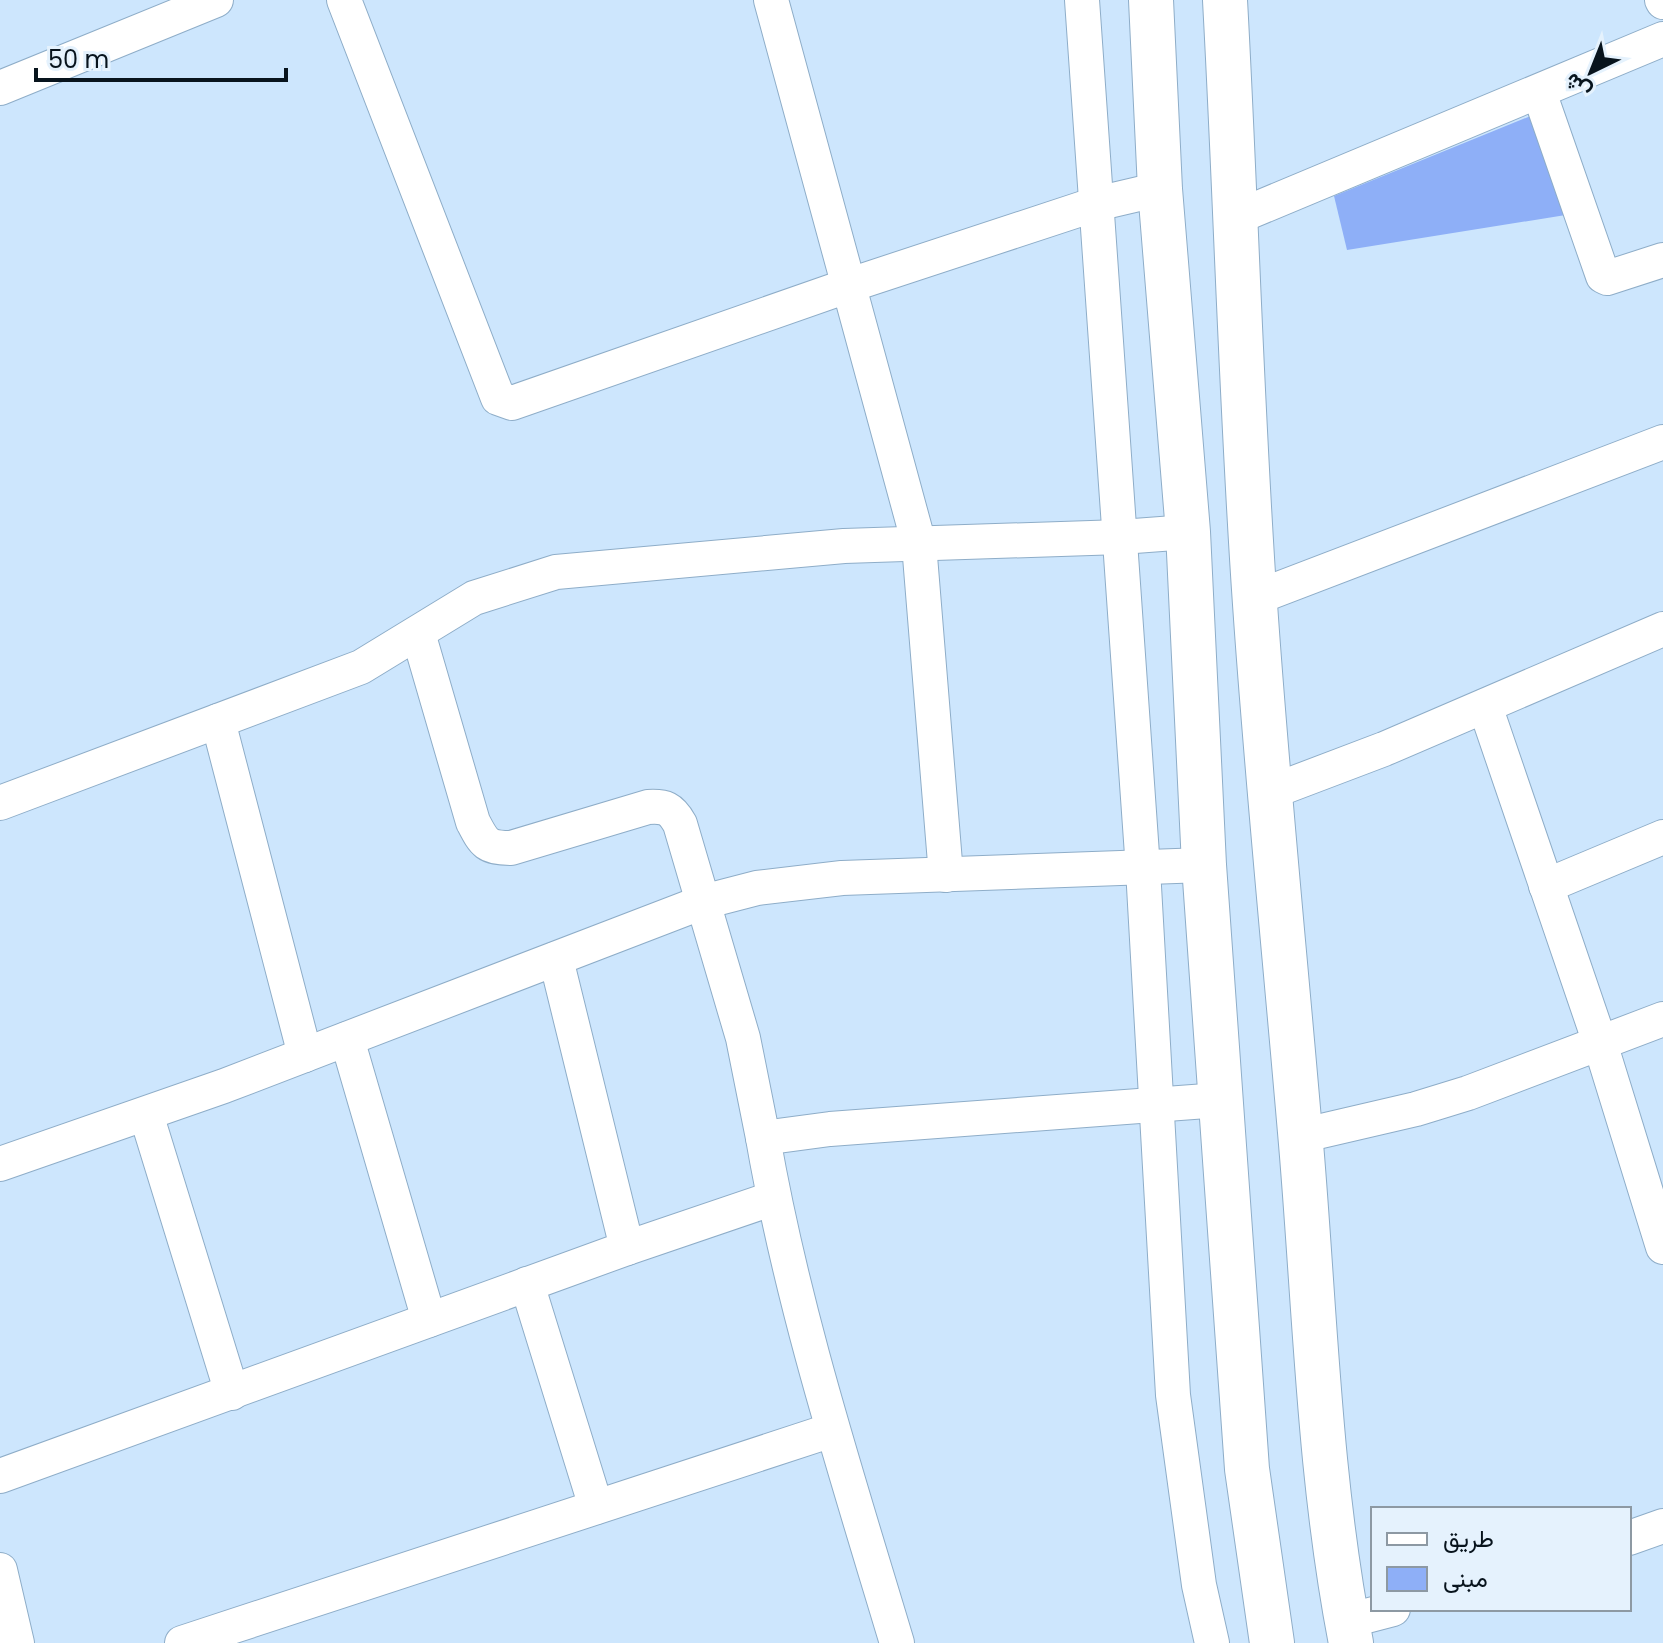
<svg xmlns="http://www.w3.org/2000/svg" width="1663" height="1643" viewBox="0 0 1663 1643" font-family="Poppins,Vazirmatn,sans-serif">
	<rect width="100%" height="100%" fill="#cde6fd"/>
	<path fill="#8eaff7" d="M1533 115 1578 213 1347 250 1334 196Z"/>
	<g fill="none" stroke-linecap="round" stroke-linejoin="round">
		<g stroke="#8eadc8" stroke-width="36">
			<g id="street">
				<path d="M344 0 498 398 512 403 847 286 1096 204 1160 189"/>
				<path d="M771 0 919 544 946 875"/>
				<path d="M1082 0 1143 869 1173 1395 1199 1585 1212 1643"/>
				<path d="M1662 0 1663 2"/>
				<path d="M0 88 216 0"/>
				<path d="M1539 92 1603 276 1607 278 1663 260"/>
				<path d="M1237 217 1663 39"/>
				<path d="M1255 598 1663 442"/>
				<path d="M418 633 473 822C484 843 486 848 511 848L648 807C665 806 671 808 680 824L743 1038 763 1138"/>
				<path d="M1485 706 1600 1043 1663 1247"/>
				<path d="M218 721 305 1055"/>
				<path d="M1268 793 1384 749 1663 629"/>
				<path d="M0 803 361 667 474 598 556 572 844 546 1121 537 1188 532"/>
				<path d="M1546 886 1663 837"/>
				<path d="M556 959 627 1248"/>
				<path d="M347 1039 429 1320"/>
				<path d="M146 1114 232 1393"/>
				<path d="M1300 1136 1416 1109 1468 1093 1663 1019"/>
				<path d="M0 1164 224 1086 703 902 757 888 842 878 1204 865"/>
				<path d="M527 1284 596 1507"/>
				<path d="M0 1476 627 1248 774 1198"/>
				<path d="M1629 1538 1663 1526"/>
				<path d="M0 1570 17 1643"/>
				<path d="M1347 1621 1393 1609"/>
				<path d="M182 1643 832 1430"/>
				<path d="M897 1643C847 1476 793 1310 763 1138L830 1129 1220 1100"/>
			</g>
		</g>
		<g stroke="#8eadc8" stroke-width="46">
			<g id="highway">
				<path d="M1151 0 1160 189 1188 532 1204 865 1247 1469 1272 1643"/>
				<path d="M1225 0C1236 201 1241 403 1255 604 1267 780 1285 956 1300 1132 1315 1303 1318 1474 1351 1643"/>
			</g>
		</g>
		<use href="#street" stroke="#fff" stroke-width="34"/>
		<use href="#highway" stroke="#fff" stroke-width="44"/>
	</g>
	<rect x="1371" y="1507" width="260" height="104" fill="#e5f2fd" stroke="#8d99a3" stroke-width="2"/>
	<rect x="1387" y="1533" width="40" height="12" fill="#ffffff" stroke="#8d99a3" stroke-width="2"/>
	<text x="1443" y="1547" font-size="24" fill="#08141d">طريق</text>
	<rect x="1387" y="1567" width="40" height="24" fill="#8eaff7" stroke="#8d99a3" stroke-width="2"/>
	<text x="1443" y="1587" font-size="24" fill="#08141d">مبنى</text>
	<g transform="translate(1591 72) rotate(223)" stroke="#e5f2fd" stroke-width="6" paint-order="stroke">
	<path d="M0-6L14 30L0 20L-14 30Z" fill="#08141d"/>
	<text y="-12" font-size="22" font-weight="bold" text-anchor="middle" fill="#08141d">ش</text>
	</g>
	<path d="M36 68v12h250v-12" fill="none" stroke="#08141d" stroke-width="4"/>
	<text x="48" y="68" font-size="24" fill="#08141d" stroke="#e5f2fd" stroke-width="6" paint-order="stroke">50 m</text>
</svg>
